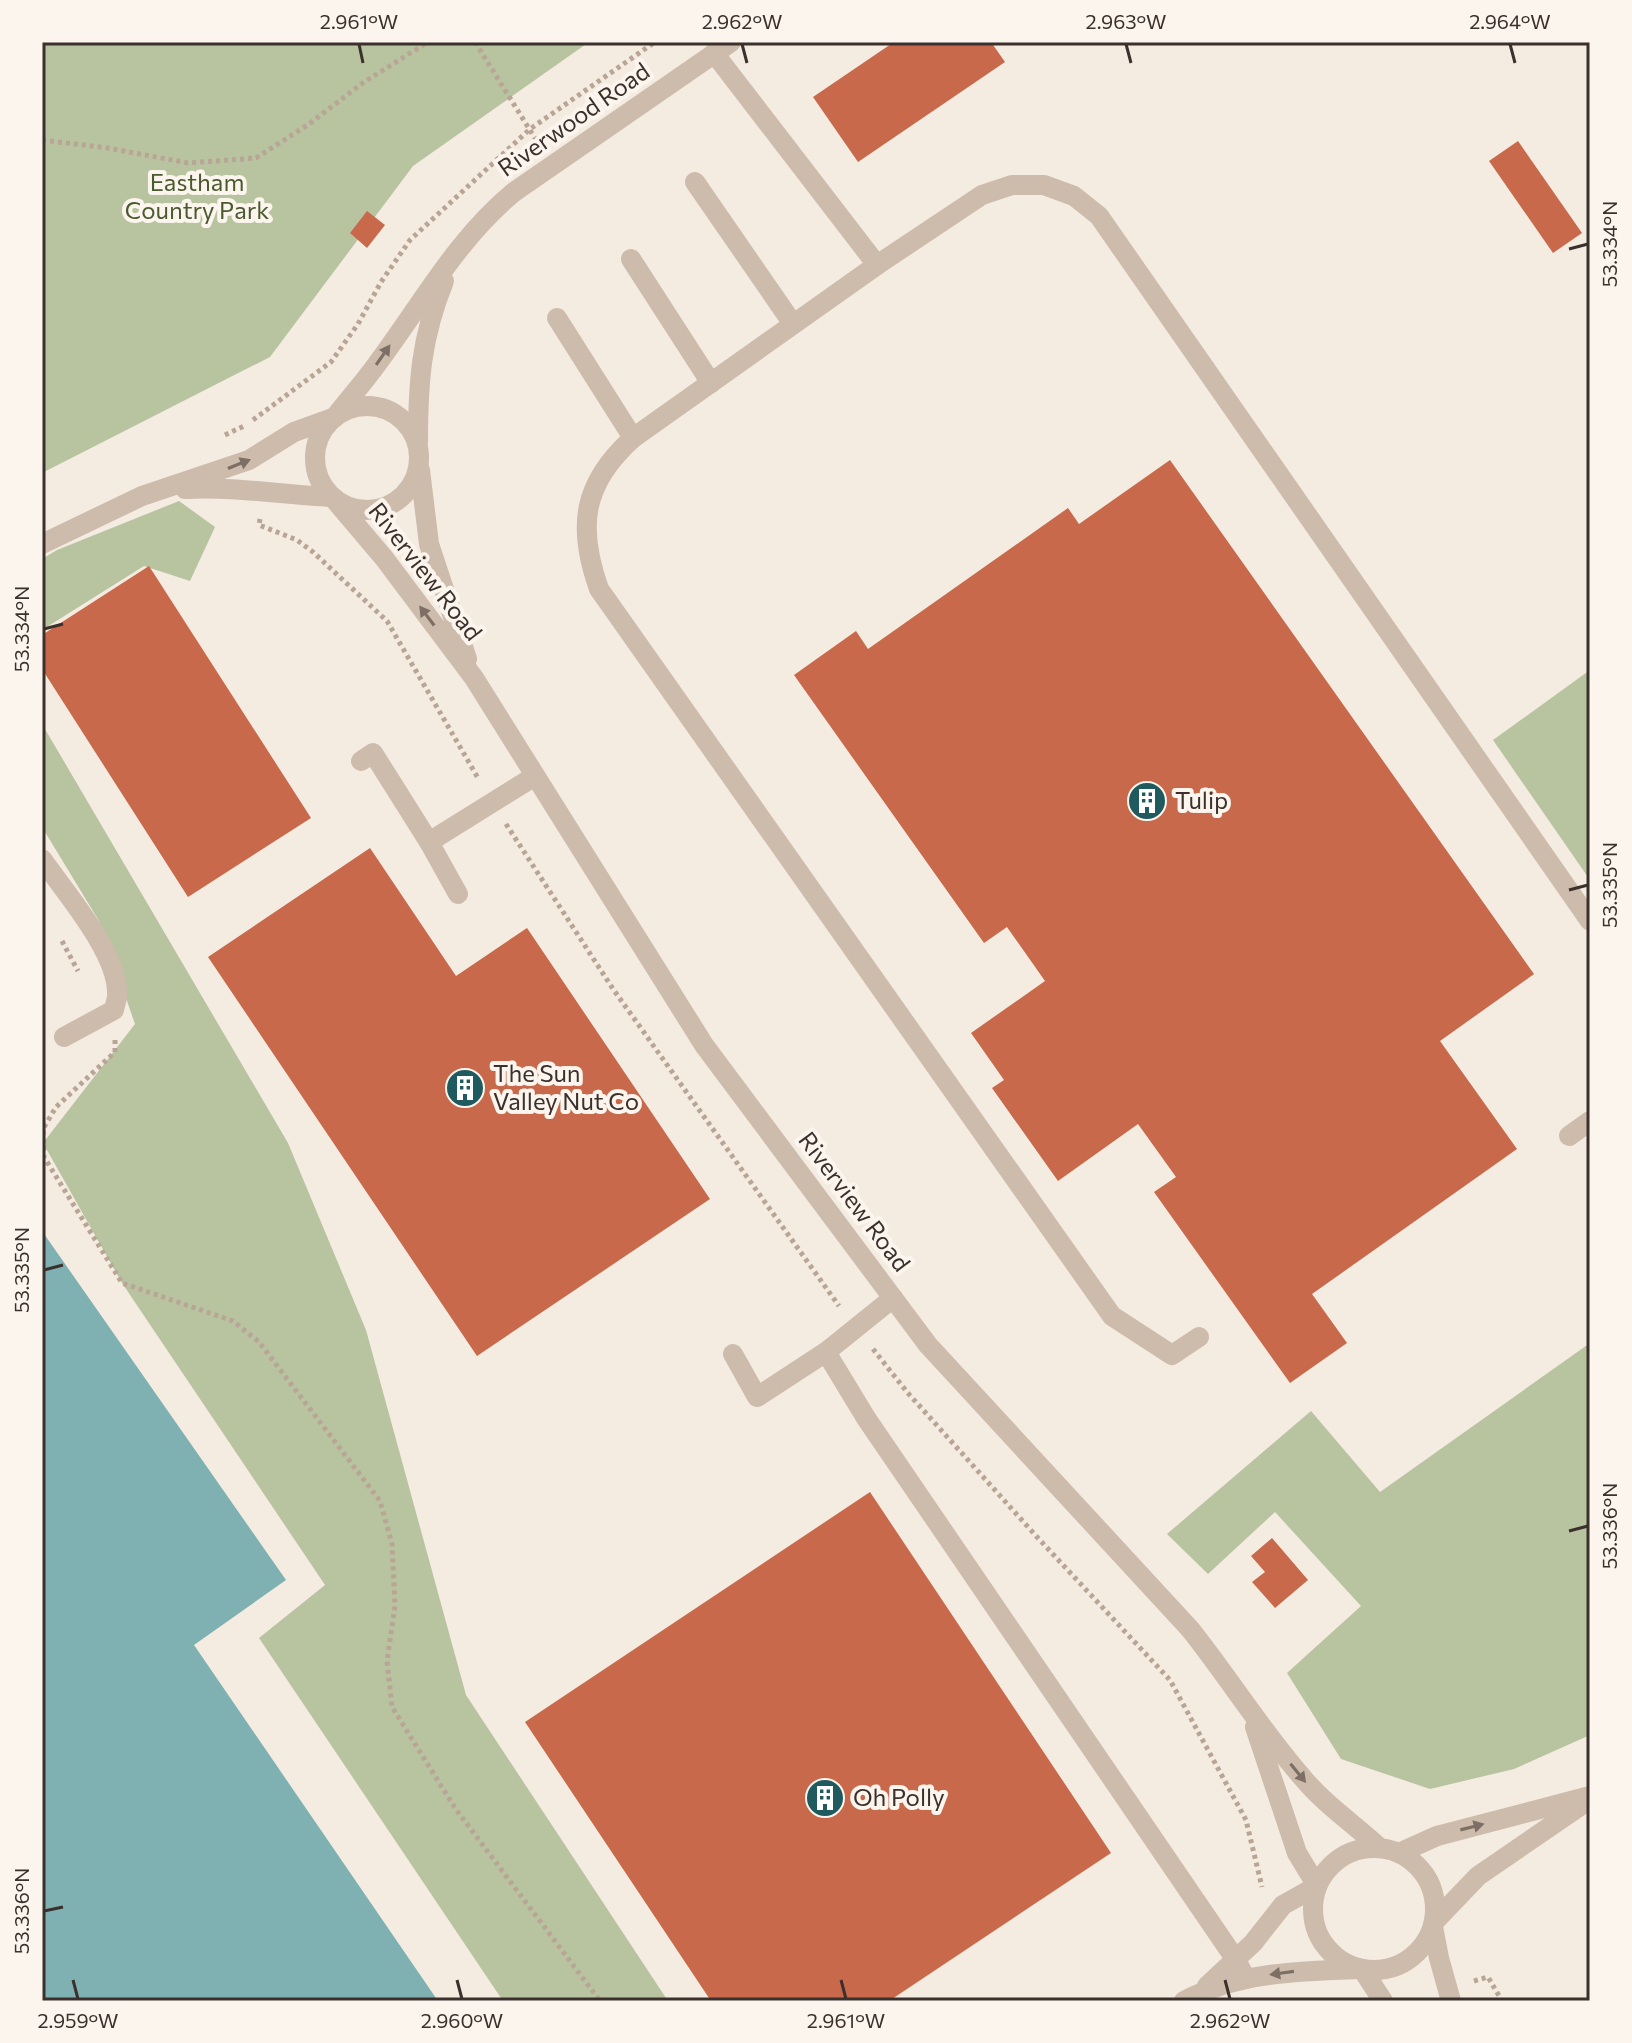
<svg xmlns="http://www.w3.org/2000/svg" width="1632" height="2043" viewBox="0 0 1632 2043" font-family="Commissioner,sans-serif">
	<rect width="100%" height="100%" fill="#f4ebe1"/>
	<g fill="#b8c4a0">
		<path d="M42 42H589L413 166 270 357 42 473Z"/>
		<path d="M179 501 215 527 190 581 144 566 42 630V559L57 550Z"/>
		<path d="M1590 670V880L1493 740Z"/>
		<path d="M42 724 288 1143 366 1330 466 1695 668 2001H503L259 1638 325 1585 122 1283 43 1143 135 1024 99 921 42 827Z"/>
		<path d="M1590 1343V1735L1514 1769 1430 1789 1341 1759 1287 1673 1361 1606 1275 1512 1208 1574 1167 1534 1311 1411 1380 1492Z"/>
	</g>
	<path fill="#7fb0b2" d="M42 1231 286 1580 194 1645 438 2001H42Z"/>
	<g fill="#c8694b">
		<path d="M894 42H991L1005 62 858 162 813 97Z"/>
		<path d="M1518 141 1582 233 1553 253 1489 161Z"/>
		<path d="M367 211 385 225 367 248 350 233Z"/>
		<path d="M1170 460 1534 974 1440 1041 1517 1149 1312 1294 1347 1343 1290 1383 1154 1192 1176 1177 1138 1124 1058 1181 992 1088 1004 1080 971 1033 1045 981 1007 927 984 943 794 675 856 631 868 649 1068 508 1079 524Z"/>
		<path d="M149 566 311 818 188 897 42 669V635Z"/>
		<path d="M370 848 456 976 527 928 710 1199 477 1356 208 957Z"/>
		<path d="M870 1492 1111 1853 889 2001H711L525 1722Z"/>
		<path d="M1272 1538 1308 1580 1275 1608 1252 1582 1265 1572 1251 1556Z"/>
	</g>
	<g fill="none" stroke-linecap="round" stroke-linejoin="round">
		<g stroke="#b9a596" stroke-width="5" stroke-dasharray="4 4" stroke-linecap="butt">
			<path d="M475 42 538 143"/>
			<path d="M42 140 108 148 188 163 256 158 309 124 364 82 428 42"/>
			<path d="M253 420 331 362 358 324 381 282 410 240 530 129 655 42"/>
			<path d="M225 435 244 426"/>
			<path d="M260 519 259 525 297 540 313 552 387 621 478 778"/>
			<path d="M506 824 613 989 839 1306"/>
			<path d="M62 941 78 971"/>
			<path d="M115 1040V1052L56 1107 43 1129 44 1157 122 1283 233 1321 259 1342 380 1501 392 1544 395 1606 387 1661 392 1707 455 1808 600 2001"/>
			<path d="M873 1349 907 1392 1037 1537 1170 1680 1246 1820 1262 1887"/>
			<path d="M1474 1981 1488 1977 1502 2001"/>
		</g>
		<g stroke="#cdbbac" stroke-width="20">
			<path d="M714 53 877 265 633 438C582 484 577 527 599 589L1112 1316 1172 1355 1199 1337"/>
			<path d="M695 182 793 324"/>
			<path d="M631 259 711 383"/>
			<path d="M877 265 982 195 1012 185H1044L1074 196 1099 216 1590 921"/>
			<path d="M557 318 633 438"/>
			<path d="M1569 1136 1590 1121"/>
			<path d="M826 1352 866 1418 1236 1960 1246 1979"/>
		</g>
		<g stroke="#cdbbac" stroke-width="20">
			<path d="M185 489C234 486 283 495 332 497"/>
			<path d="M42 544 142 496 249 460 294 432 333 418"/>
			<path d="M361 761 373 753 429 842"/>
			<path d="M42 859C65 892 117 952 117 992 118 998 115 1004 114 1010L64 1037"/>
			<path d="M458 894 429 842 535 776"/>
			<path d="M733 1354 757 1397 826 1352 893 1298"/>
			<path d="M1399 1853 1437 1836 1590 1796"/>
			<path d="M1435 1921 1478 1876 1583 1804"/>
			<path d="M1207 1986 1253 1943 1283 1905 1317 1886"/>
			<path d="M1184 2001C1238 1972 1300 1971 1360 1969"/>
		</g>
		<g stroke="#cdbbac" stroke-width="20">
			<circle cx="367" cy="458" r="52"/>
			<path d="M335 417C349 399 364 382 377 364 422 304 456 240 514 192L731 42"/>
			<path d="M418 442C418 382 421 338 444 281"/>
			<path d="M420 470 429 544 467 659"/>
			<path d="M334 499 384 558 474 678 704 1045 928 1345 1190 1629C1229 1678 1261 1730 1302 1777 1325 1805 1354 1824 1380 1848"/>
			<path d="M1255 1727 1297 1853 1317 1886"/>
			<circle cx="1374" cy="1909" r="61"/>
			<path d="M1433 1927 1439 1958 1451 2001"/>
			<path d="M1362 1969 1383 2001"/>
		</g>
	</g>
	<defs><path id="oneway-solid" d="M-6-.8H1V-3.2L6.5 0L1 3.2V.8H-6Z" transform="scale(2)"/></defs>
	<g fill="#7d6f65">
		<use href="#oneway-solid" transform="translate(383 355) rotate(-55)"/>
		<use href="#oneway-solid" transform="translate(239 464) rotate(-22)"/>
		<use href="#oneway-solid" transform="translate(427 616) rotate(-127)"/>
		<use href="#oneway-solid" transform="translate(1298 1773) rotate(51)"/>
		<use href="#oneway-solid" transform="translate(1472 1827) rotate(-14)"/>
		<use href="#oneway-solid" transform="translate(1282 1973) rotate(172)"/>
	</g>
	<path fill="none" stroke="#3b302b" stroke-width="3" d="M359 44 363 63M742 44 747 63M1126 44 1131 63M1510 44 1515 63M1569 249 1588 244M44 629 63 624M1569 890 1588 885M44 1270 63 1265M1569 1531 1588 1526M44 1911 63 1907M73 1980 78 1999M457 1980 462 1999M841 1980 846 1999M1225 1980 1230 1999"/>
	<defs>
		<g id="building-disc" transform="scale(2)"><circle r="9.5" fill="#1f5a5e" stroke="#fbf5ee"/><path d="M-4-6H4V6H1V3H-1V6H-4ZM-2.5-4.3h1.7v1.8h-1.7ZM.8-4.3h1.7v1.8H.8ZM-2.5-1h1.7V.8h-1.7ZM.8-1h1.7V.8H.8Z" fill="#fff"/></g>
	</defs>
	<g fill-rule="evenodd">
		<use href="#building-disc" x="1147" y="801"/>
		<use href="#building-disc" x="465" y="1088"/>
		<use href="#building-disc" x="825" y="1798"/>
	</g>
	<g text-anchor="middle" stroke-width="8" stroke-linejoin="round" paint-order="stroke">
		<g font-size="24" fill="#3b302b" stroke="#fbf5ee">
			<text transform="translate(574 120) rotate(-35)" y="8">Riverwood Road</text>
			<text transform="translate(425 572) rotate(52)" y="8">Riverview Road</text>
			<text transform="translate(854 1202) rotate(53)" y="8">Riverview Road</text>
		</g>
		<g font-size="24" fill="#4a5a2e" stroke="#fbf5ee">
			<text x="197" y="191">Eastham<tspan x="197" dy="28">Country Park</tspan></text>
		</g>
		<g font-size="24" fill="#3b302b" stroke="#fbf5ee" text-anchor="start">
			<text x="1175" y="809">Tulip</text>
			<text x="493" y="1082">The Sun<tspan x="493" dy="28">Valley Nut Co</tspan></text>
			<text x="853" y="1806">Oh Polly</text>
		</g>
	</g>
	<rect width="1632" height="2043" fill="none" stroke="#fbf5ee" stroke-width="88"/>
	<rect x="44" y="44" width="1544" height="1955" fill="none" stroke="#3b302b" stroke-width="3"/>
	<g font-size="20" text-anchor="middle" fill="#3b302b">
		<text x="359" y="29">2.961°W</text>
		<text x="742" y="29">2.962°W</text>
		<text x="1126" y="29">2.963°W</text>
		<text x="1510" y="29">2.964°W</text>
		<text transform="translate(1610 244) rotate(-90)" y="7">53.334°N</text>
		<text transform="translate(22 629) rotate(-90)" y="7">53.334°N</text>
		<text transform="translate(1610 885) rotate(-90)" y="7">53.335°N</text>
		<text transform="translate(22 1270) rotate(-90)" y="7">53.335°N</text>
		<text transform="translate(1610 1526) rotate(-90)" y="7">53.336°N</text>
		<text transform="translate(22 1911) rotate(-90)" y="7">53.336°N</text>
		<text x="78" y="2028">2.959°W</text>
		<text x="462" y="2028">2.960°W</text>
		<text x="846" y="2028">2.961°W</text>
		<text x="1230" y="2028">2.962°W</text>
	</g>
</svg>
